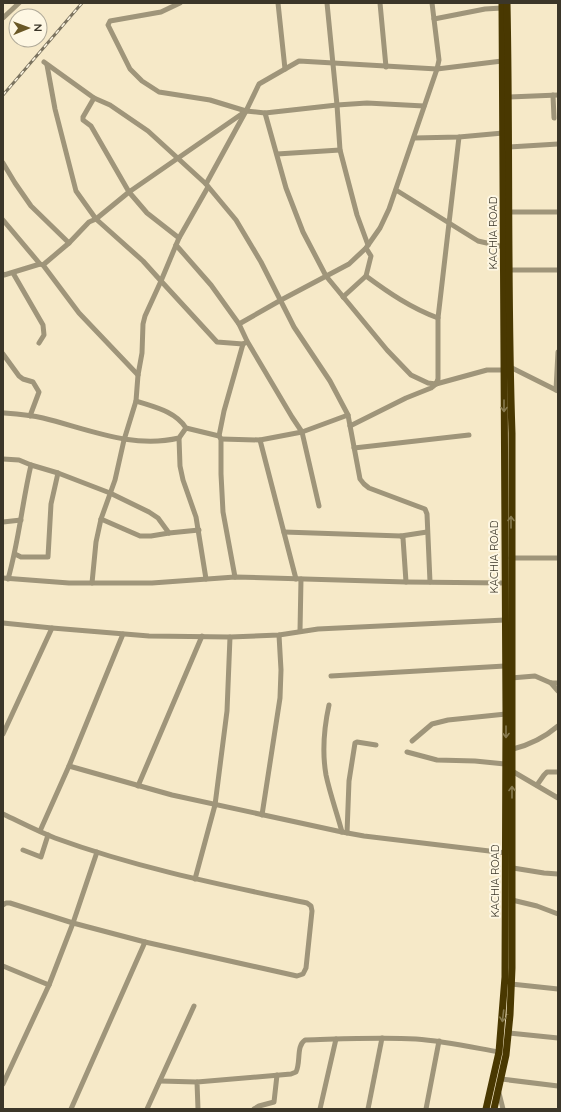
<svg xmlns="http://www.w3.org/2000/svg" width="561" height="1112" viewBox="0 0 561 1112" font-family="Quicksand,sans-serif">
	<rect width="100%" height="100%" fill="#f6e9c8"/>
	<g fill="none" stroke-linecap="round" stroke-linejoin="round">
		<g stroke="#9f957a" stroke-width="5">
			<path d="M180 3 161 12 110 21 108 25 130 69 142 81 159 92 210 100 246 111 265 113 337 105 367 103 424 106"/>
			<path d="M278 3 285 69"/>
			<path d="M327 3 337 105 340 150 357 215 368 245"/>
			<path d="M380 3 386 67"/>
			<path d="M3 18 19 3"/>
			<path d="M434 19 485 9 502 8"/>
			<path d="M44 62 94 98 110 105 148 131 206 184 236 220 261 262 294 327 330 381 348 415 360 479 364 484 369 488 425 509 427 514 430 582"/>
			<path d="M47 65 55 109 76 191 96 219 143 261 161 281 179 238 208 187"/>
			<path d="M553 95 554 118"/>
			<path d="M509 97 558 95"/>
			<path d="M94 98 83 117V120L91 126 129 192 147 213 179 238"/>
			<path d="M265 113 286 188 303 232 326 276 387 350 411 375 428 383 436 384 438 379V318L459 137"/>
			<path d="M414 138 459 137 503 133"/>
			<path d="M509 147 558 144"/>
			<path d="M277 154 340 150"/>
			<path d="M3 163 15 183 31 206 69 243"/>
			<path d="M206 184 246 111 259 84 299 61 437 69 502 61"/>
			<path d="M396 190 478 241 504 247"/>
			<path d="M510 212H558"/>
			<path d="M3 220 40 264 43 265"/>
			<path d="M176 245 211 285 239 324 247 341 292 417 302 432 319 506"/>
			<path d="M366 248 371 256 366 276"/>
			<path d="M510 270H558"/>
			<path d="M13 273 43 325 44 335 39 343"/>
			<path d="M3 274 4 275 40 264"/>
			<path d="M343 297 366 276C389 293 411 308 438 318"/>
			<path d="M239 324 281 300 349 264 366 248 380 228 389 209 437 69 439 60 432 3"/>
			<path d="M3 354 19 376 23 379 33 382 39 392 30 416"/>
			<path d="M510 367 558 391"/>
			<path d="M138 375 79 313 43 265 69 243 89 222 96 219 129 192 246 111"/>
			<path d="M556 390 558 352"/>
			<path d="M136 401C154 407 175 411 186 428L219 436 221 439V474L223 512 235 577"/>
			<path d="M3 413C16 414 30 415 43 418 88 429 132 449 179 438L186 428"/>
			<path d="M350 426 406 398 431 388 436 384 487 370H503"/>
			<path d="M219 436 224 411 243 344 245 343"/>
			<path d="M179 438 180 466 183 480 196 517 206 579"/>
			<path d="M221 439 260 440 302 432 348 415"/>
			<path d="M260 440 296 579"/>
			<path d="M354 448 469 435"/>
			<path d="M3 459 19 460 31 465 58 473 110 493 149 512 158 518 169 533"/>
			<path d="M101 519 140 536H151L169 533 199 530"/>
			<path d="M3 522 21 520"/>
			<path d="M284 532 401 536 403 538 406 582"/>
			<path d="M401 536 427 532"/>
			<path d="M15 554 21 557H48L51 504 58 473"/>
			<path d="M511 558H558"/>
			<path d="M3 578 69 583H152L235 577 406 582 505 583"/>
			<path d="M8 579C19 541 22 503 31 465"/>
			<path d="M92 583 96 542 101 519 115 480 124 440 136 401 138 375 142 353 143 324 145 316 161 281 217 342 243 344"/>
			<path d="M3 623 52 628 149 636 230 637 279 635 318 629 505 620"/>
			<path d="M300 631 301 579"/>
			<path d="M331 676 505 666"/>
			<path d="M511 678 535 676 551 683H558"/>
			<path d="M551 683 558 691"/>
			<path d="M329 705C324 728 322 752 326 775 330 794 337 813 342 832"/>
			<path d="M3 734 52 628"/>
			<path d="M412 741 432 724 448 720 506 714"/>
			<path d="M513 749C529 745 545 737 558 726"/>
			<path d="M407 752 437 760 475 761 505 764"/>
			<path d="M69 766 172 795 342 832 364 836 506 853"/>
			<path d="M512 771 558 798"/>
			<path d="M537 785 544 775 547 772H558"/>
			<path d="M138 786 202 636"/>
			<path d="M3 814C20 822 37 831 55 838 137 868 222 885 307 903L311 906 312 911 306 968 303 974 297 976 145 942"/>
			<path d="M262 815 280 698 281 670 279 635"/>
			<path d="M40 831 69 766 123 634"/>
			<path d="M347 833 349 781 355 743 357 742 376 745"/>
			<path d="M23 850 41 857 48 835"/>
			<path d="M513 868 544 873 558 874"/>
			<path d="M195 879 215 805 227 711 230 637"/>
			<path d="M512 900 537 906 558 914"/>
			<path d="M3 905 6 903H10L73 923 145 942 71 1109"/>
			<path d="M3 966 49 985"/>
			<path d="M511 984 558 989"/>
			<path d="M509 1033 558 1038"/>
			<path d="M501 1079 558 1086"/>
			<path d="M160 1081 197 1082"/>
			<path d="M3 1084 49 985 73 923 97 852"/>
			<path d="M499 1093 503 1109"/>
			<path d="M147 1109 194 1006"/>
			<path d="M198 1109 197 1082 291 1074 296 1072C301 1062 296 1046 305 1040 342 1039 379 1037 416 1039 444 1041 471 1047 499 1052"/>
			<path d="M254 1109 259 1106 274 1102 277 1075"/>
			<path d="M320 1109 336 1039"/>
			<path d="M368 1109 382 1038"/>
			<path d="M426 1109 439 1041"/>
		</g>
		<g stroke="#493801" stroke-width="7">
			<path d="M486 1109 499 1052 505 977 506 714 502 3"/>
			<path d="M494 1109 506 1055 510 1015 512 968V433C507 290 510 146 507 3"/>
		</g>
		<g stroke="#7c7460" stroke-width="3">
			<path id="rail" d="M3 95 82 3"/>
		</g>
		<use href="#rail" stroke="#fef7e3" stroke-width="1.5" stroke-dasharray="4.5" stroke-linecap="butt"/>
	</g>
	<defs><path id="oneway-shaft" d="M-6 0H5M1.5-3L5.5 0L1.5 3" fill="none" stroke-width="1.6" stroke-linecap="round" stroke-linejoin="round"/></defs>
	<g stroke="#887b50">
		<use href="#oneway-shaft" transform="translate(504 406) rotate(90)"/>
		<use href="#oneway-shaft" transform="translate(511 522) rotate(-90)"/>
		<use href="#oneway-shaft" transform="translate(506 732) rotate(90)"/>
		<use href="#oneway-shaft" transform="translate(512 792) rotate(-90)"/>
		<use href="#oneway-shaft" transform="translate(503 1016) rotate(97)"/>
	</g>
	<g text-anchor="middle" stroke-width="4" stroke-linejoin="round" paint-order="stroke">
		<g font-size="11" fill="#3b3629" stroke="#fef7e3">
			<text transform="translate(493 233) rotate(-90)" y="4">KACHIA ROAD</text>
			<text transform="translate(494 557) rotate(-90)" y="4">KACHIA ROAD</text>
			<text transform="translate(495 881) rotate(-90)" y="4">KACHIA ROAD</text>
		</g>
	</g>
	<rect width="561" height="1112" fill="none" stroke="#3b3629" stroke-width="8"/>
	<g transform="translate(28 28) rotate(89)"><circle r="19" fill="#fef7e3" stroke="#b0aa99"/>
	<path d="M0-3L7 15L0 10L-7 15Z" fill="#6a5826"/>
	<text y="-6" font-size="11" font-weight="bold" text-anchor="middle" fill="#3b3629">N</text>
	</g>
</svg>
